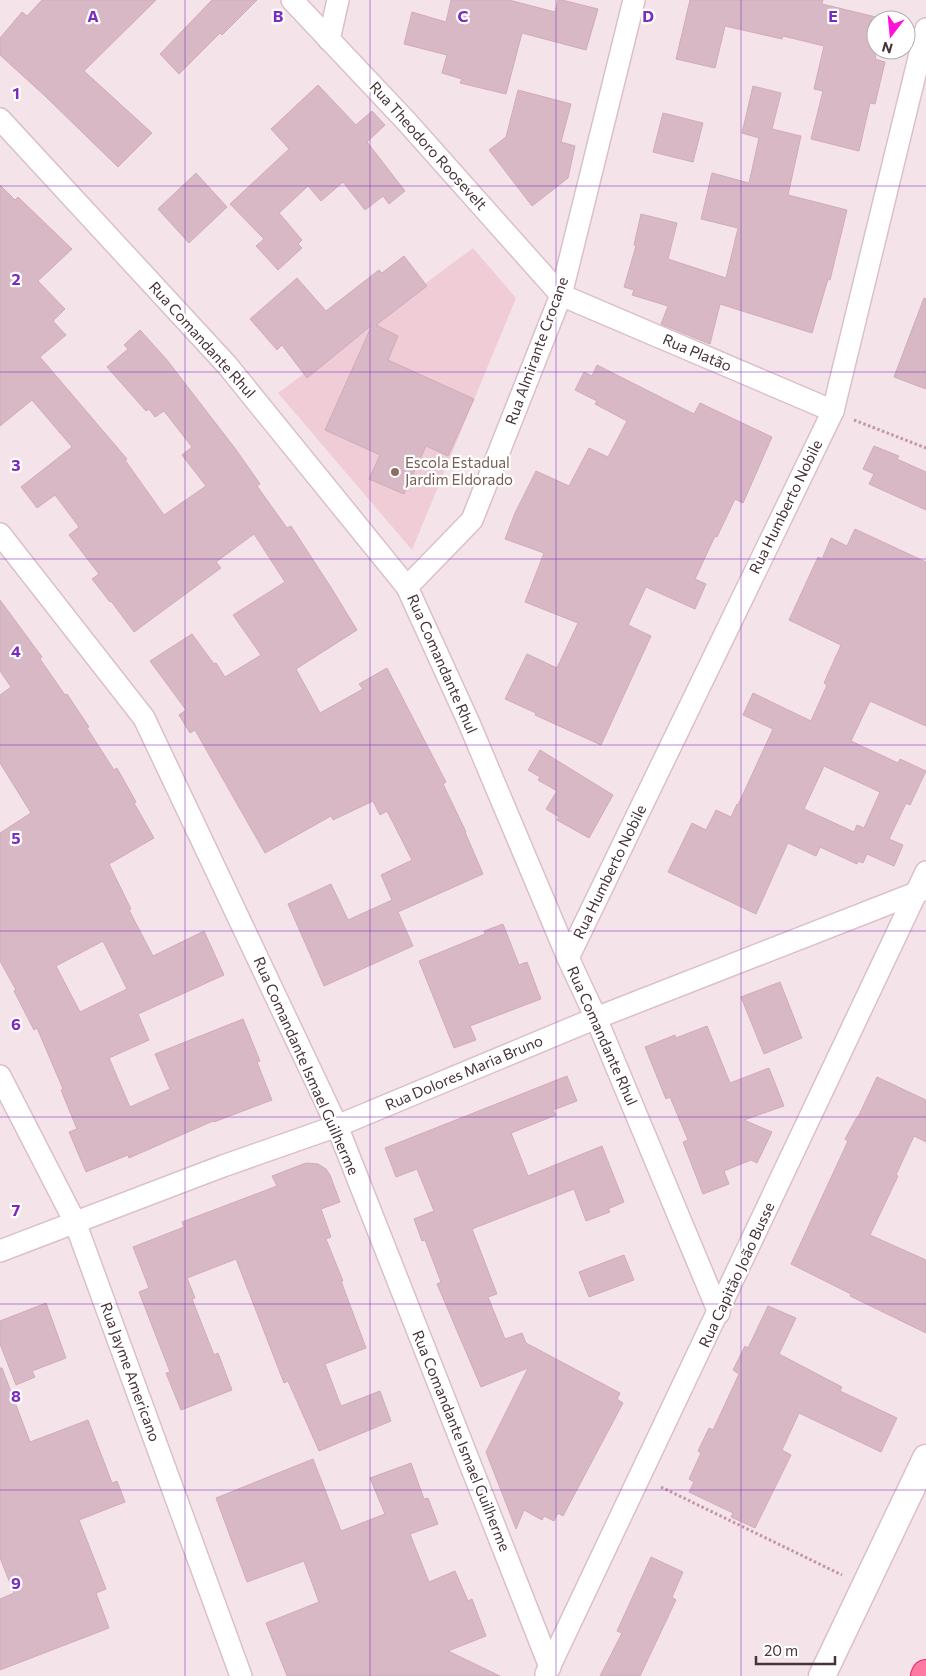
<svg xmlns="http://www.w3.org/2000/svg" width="926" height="1676" viewBox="0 0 926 1676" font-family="Commissioner,sans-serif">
	<rect width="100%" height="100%" fill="#f4e4e9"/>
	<path fill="#efccd6" d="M473 248 516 298 412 550 278 393Z"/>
	<g fill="#d7b8c4" stroke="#d2abba" fill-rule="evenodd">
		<path d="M42 0H156L84 71 152 133 118 167 44 95 0 55V38L22 12 27 16Z"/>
		<path d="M212 0H257L222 35 220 33 179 74 160 54Z"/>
		<path d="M451 0H509L555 12 558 0H562L598 9 586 50 522 33 506 94 460 83 462 79 442 73 447 55 404 44 412 12 446 22Z"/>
		<path d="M690 0H823L822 4 884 19 876 20 877 50 875 59 885 62 875 104 870 103 859 151 811 139 823 91 814 89 824 46 783 36 782 39 725 26 715 68 676 59Z"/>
		<path d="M318 85 356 125 372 111 385 125 367 142 405 191 389 204 383 196 365 210 343 182 321 201 308 186 279 213 302 240 298 244 302 248 278 270 256 246 264 239 230 204 289 149 271 129Z"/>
		<path d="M753 86 781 93 772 129 801 136 788 195 847 210 830 280 828 279 812 333 720 304 710 344 661 324 668 306 632 295 634 290 624 287 636 246 634 245 641 214 677 223 668 259 726 278 738 228 701 219 712 173 749 183 759 138 742 133Z"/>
		<path d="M518 90 571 104 561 142 575 146 568 178 532 206 489 150 506 137Z"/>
		<path d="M663 113 703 123 693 162 653 152Z"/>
		<path d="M196 173 227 207 189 243 158 209Z"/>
		<path d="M0 185 15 200 18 197 72 249 38 281 65 309 53 321 66 335 40 357 127 459 125 460 164 515 206 486 182 455 192 447 164 411 155 417 149 409 146 411 107 367 128 349 124 345 140 330 167 360 237 451 260 484 257 486 287 528 291 526 332 589 357 630 296 669 320 713 363 689 359 684 387 668 446 782 443 784 466 832H465L483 874 398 912 413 946 324 986 288 904 331 884 348 920 392 900 381 875 412 860 387 811 380 815 373 801 333 820 331 816 265 853 195 730 190 733 179 715 186 710 150 661 192 634 214 664 216 663 225 677 261 655 233 615 285 582 254 534 216 562 221 568 134 632 111 601 110 602 92 579 99 574 69 535 79 527 55 495 37 508 21 487 72 447 32 400 0 426Z"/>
		<path d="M404 256 427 286 376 325 398 336 388 360 474 399 448 456 426 446 404 494 369 479 380 455 325 430 372 325 307 378 282 345 277 350 250 319 297 278 326 311 379 270 382 273Z"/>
		<path d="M924 298 926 299V389L894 377Z"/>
		<path d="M597 365 694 414 700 403 772 437 743 503 735 499 717 537 715 536 695 579 706 584 695 609 646 587 628 625 651 636 601 745 535 715 536 713 505 699 527 654 557 668 578 623 525 602 544 553 505 539 515 513 536 471 569 486 589 448 608 457 627 421 595 404 597 401 575 390 584 372 592 376Z"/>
		<path d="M874 446 899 456 897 459 926 472V510L869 484 874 474 863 469Z"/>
		<path d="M855 529 926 562V726L870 701 851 741 898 763 900 759 926 771 910 805 906 803 889 839 903 845 894 866 867 854 863 863 858 861 857 864 820 847 816 856 788 843 756 914 668 872 692 823 706 830 716 810 731 817 737 804 738 805 773 729 743 715 753 693 811 721 827 685 824 683 841 645 789 620 818 557 822 559 831 538 847 546ZM824 766 880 792 864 828 857 825 854 832 804 809Z"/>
		<path d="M0 600 42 657 40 659 65 695 67 694 89 727 87 728 114 770 117 768 136 802 134 803 154 838 109 864 131 909 129 910 153 956 204 931 224 975 138 1014 149 1040 109 1058 130 1107 170 1089 155 1054 243 1019 260 1061 257 1062 272 1100 214 1122 213 1121 129 1158 128 1155 86 1172 69 1132 77 1129 61 1090 63 1089 37 1028 34 1030 14 991 16 990 0 961V833L31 813 0 763V695L11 687 0 671ZM103 941 127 989 80 1012 56 966Z"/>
		<path d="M540 750 613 795 589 838 557 820 559 817 546 809 557 791 538 780 540 777 528 770Z"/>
		<path d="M503 924 519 965 527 962 541 999 470 1026 476 1040 454 1048 419 961 485 934 484 931Z"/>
		<path d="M780 982 802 1038 764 1054 741 997Z"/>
		<path d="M707 1026 730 1083 769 1068 784 1106 744 1120 772 1132 757 1163 751 1160 724 1171 729 1184 703 1194 683 1142 688 1140 670 1097 666 1099 645 1047 675 1035 676 1038Z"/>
		<path d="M567 1076 577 1101 553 1110 556 1115 511 1133 528 1176 602 1146 624 1202 608 1209 610 1212 586 1221 574 1189 472 1229 497 1294 488 1297 505 1339 522 1333 526 1343 620 1393 617 1399 623 1403 563 1516 558 1513 554 1521 544 1516 542 1520 524 1510 516 1529 486 1452 528 1368 481 1387 437 1284 441 1282 425 1240 422 1241 414 1219 434 1211 417 1169 396 1177 385 1148Z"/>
		<path d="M877 1077 926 1100V1142L914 1136 896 1175 898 1176 870 1235 926 1260V1333L850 1296 851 1294 791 1264 848 1141 845 1139 857 1117H858Z"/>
		<path d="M306 1163 318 1164 326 1169 330 1175 340 1202 321 1209 331 1237 326 1239 343 1281H341L366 1348 325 1364 341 1406 380 1391 391 1421 319 1451 288 1381 284 1383 236 1259 187 1278 195 1298 192 1299 214 1355 218 1353 232 1390 181 1410 166 1373 170 1372 139 1292 149 1288 133 1247 184 1227 182 1222 277 1186 272 1176Z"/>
		<path d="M624 1255 634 1280 589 1297 579 1272Z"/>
		<path d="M46 1303 66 1358 32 1371 35 1377 16 1385 0 1344V1321Z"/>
		<path d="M768 1306 796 1318 779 1354 842 1387 840 1391 897 1418 881 1452 799 1413 782 1450 791 1455 755 1528 731 1517 733 1513 689 1492 694 1482 689 1479 701 1453 698 1451 709 1428 713 1430 739 1374 733 1370 745 1346 748 1348Z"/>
		<path d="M0 1368H2L30 1442 88 1420 112 1483 117 1481 125 1502 79 1520 106 1589 96 1593 109 1628 0 1670V1599L14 1593 0 1558Z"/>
		<path d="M313 1459 341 1531 385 1514 370 1478 411 1463 424 1499 428 1498 438 1524 410 1534 429 1582 455 1571 468 1601 472 1599 486 1636 448 1651 500 1676H287L266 1623 319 1602 304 1561 247 1582 216 1498Z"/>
		<path d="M651 1557 683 1572 672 1597 676 1600 640 1676H600L622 1633 617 1631Z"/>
	</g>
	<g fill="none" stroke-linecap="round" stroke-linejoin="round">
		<g stroke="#dbc0c9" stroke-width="24">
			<g id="minor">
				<path d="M292 0 407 122 561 295 833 411"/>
				<path d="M329 40 338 0"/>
				<path d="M0 119 227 365 407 587 469 723 568 958 596 1018 719 1313"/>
				<path d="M0 534 144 718 337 1126 550 1667"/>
				<path d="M407 587 472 520 561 295 634 0"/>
				<path d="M568 958 833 411 926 29"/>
				<path d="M0 1076 75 1222 241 1676"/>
				<path d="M0 1251 223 1166 337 1126 596 1018 926 889"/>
				<path d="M546 1674 926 872"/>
			</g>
		</g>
		<g stroke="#dbc0c9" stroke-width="29">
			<path id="tertiary" d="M822 1676 926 1458"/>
		</g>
		<g stroke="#ed246f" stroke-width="30">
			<path id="trunk" d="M925 1676 926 1674"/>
		</g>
		<g stroke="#c395a6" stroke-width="3" stroke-dasharray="2.5 2.5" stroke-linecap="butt">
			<path d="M854 420 926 448"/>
			<path d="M661 1487 842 1575"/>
		</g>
		<use href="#minor" stroke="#fff" stroke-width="21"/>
		<use href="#tertiary" stroke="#fff" stroke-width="26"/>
		<use href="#trunk" stroke="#ff7ba4" stroke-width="28"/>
	</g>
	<path fill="none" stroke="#7b2cbf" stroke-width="1" stroke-opacity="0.55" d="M185 0V1676M370 0V1676M556 0V1676M741 0V1676M0 186H926M0 372H926M0 559H926M0 745H926M0 931H926M0 1117H926M0 1304H926M0 1490H926"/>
	<circle fill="#8d6e63" stroke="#fff" stroke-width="2" cx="395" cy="472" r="5"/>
	<g text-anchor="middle" stroke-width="4.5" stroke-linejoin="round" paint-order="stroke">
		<g font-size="15" fill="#47333b" stroke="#fff">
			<text transform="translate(428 146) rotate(48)" y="5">Rua Theodoro Roosevelt</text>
			<text transform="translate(202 340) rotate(48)" y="5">Rua Comandante Rhul</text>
			<text transform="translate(537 351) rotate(-70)" y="5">Rua Almirante Crocane</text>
			<text transform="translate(697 353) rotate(23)" y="5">Rua Platão</text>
			<text transform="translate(786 507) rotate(-64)" y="5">Rua Humberto Nobile</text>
			<text transform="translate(442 664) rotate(66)" y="5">Rua Comandante Rhul</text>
			<text transform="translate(610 872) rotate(-64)" y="5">Rua Humberto Nobile</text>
			<text transform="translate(602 1036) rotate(66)" y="5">Rua Comandante Rhul</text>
			<text transform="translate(306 1066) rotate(66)" y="5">Rua Comandante Ismael Guilherme</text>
			<text transform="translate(464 1073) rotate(-23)" y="5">Rua Dolores Maria Bruno</text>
			<text transform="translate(737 1275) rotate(-65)" y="5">Rua Capitão João Busse</text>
			<text transform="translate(130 1372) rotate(70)" y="5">Rua Jayme Americano</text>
			<text transform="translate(461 1441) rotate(68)" y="5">Rua Comandante Ismael Guilherme</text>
		</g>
		<g font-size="15" fill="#785e54" stroke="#fff" text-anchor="start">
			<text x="405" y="468">Escola Estadual<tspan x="405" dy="17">Jardim Eldorado</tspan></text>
		</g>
	</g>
	<g font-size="16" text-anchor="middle" font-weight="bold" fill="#7b2cbf" stroke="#fff" stroke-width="4.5" stroke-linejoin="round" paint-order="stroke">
		<text x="93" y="22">A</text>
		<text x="278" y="22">B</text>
		<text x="463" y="22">C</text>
		<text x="648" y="22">D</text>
		<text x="833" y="22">E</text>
		<text x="16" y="99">1</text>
		<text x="16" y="285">2</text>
		<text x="16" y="471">3</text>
		<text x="16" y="657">4</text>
		<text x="16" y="844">5</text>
		<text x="16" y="1030">6</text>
		<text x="16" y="1216">7</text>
		<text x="16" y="1402">8</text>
		<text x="16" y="1589">9</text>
	</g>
	<g transform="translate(891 35) rotate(196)"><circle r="24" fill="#ffffff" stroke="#b5adb1"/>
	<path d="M0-4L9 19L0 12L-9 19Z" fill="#ff10db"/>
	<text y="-8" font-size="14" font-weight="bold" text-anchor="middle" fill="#47333b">N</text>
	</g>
	<path d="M756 1656v8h79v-8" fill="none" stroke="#47333b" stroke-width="2.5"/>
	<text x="764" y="1656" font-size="15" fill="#47333b" stroke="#ffffff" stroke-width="4" paint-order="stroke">20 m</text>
</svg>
